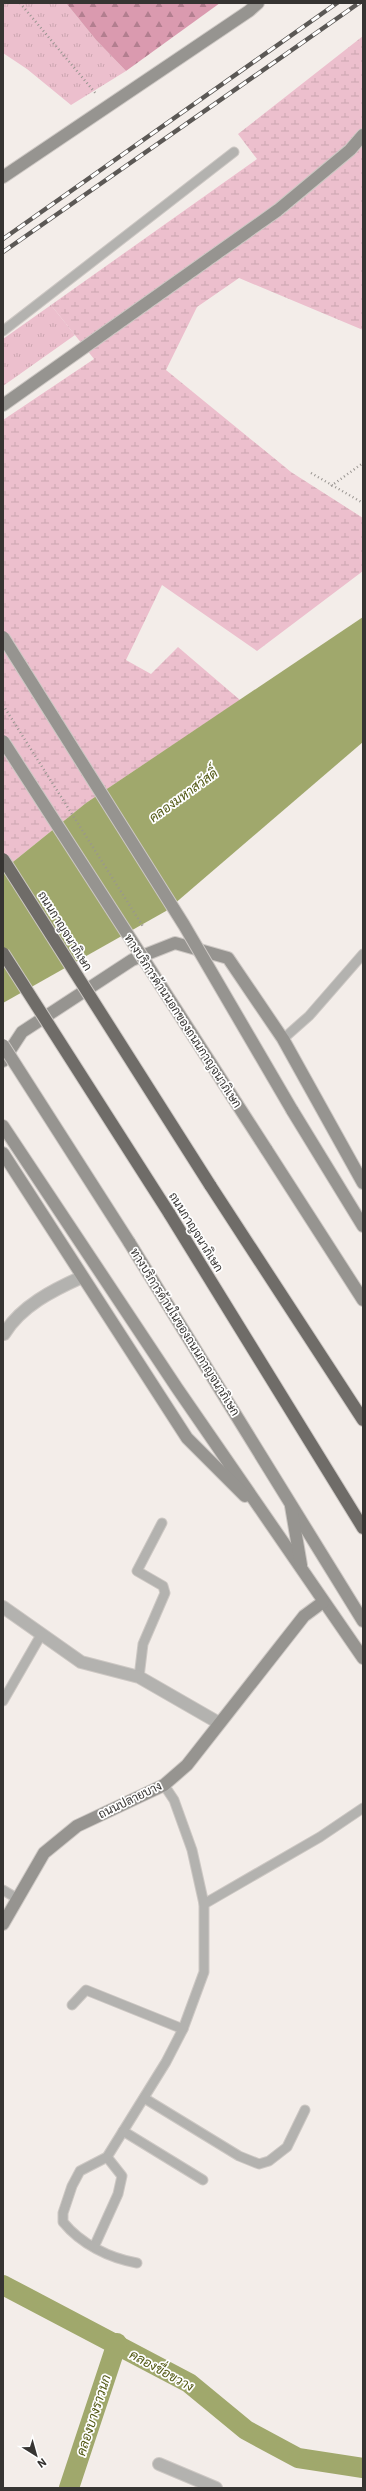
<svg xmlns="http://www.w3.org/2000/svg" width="366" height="2491" viewBox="0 0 366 2491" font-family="'IBM Plex Sans',Sarabun,sans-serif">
	<defs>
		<pattern id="grass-tufts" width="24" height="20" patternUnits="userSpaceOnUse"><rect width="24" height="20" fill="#ecbfcd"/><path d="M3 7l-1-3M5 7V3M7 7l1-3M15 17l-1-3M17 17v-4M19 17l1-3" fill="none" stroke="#cba5b0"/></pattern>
		<pattern id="forest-firs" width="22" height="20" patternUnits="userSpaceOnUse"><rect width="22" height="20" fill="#da9aaf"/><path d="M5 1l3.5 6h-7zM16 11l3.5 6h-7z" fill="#b27e8f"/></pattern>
		<pattern id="wetland-marsh" width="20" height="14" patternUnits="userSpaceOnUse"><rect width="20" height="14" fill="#ecbfcd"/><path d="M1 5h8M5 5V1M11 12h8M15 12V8" fill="none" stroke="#cba5b0"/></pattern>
	</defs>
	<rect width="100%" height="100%" fill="#f3ede9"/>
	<g fill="url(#grass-tufts)">
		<path d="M3 3H66L96 40 126 71 71 105 27 69 3 53Z"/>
		<path d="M51 305 75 335 3 386V339Z"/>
	</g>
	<path fill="url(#forest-firs)" d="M66 3H220L126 71 96 40Z"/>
	<path fill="url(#wetland-marsh)" d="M363 36V330L239 278 197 307 166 370 291 472 363 518V571L257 651 162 585 126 660 151 674 178 647 240 700 86 803 3 870V420L94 359 51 305 257 159 238 134Z"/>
	<path fill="#a0a86c" d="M363 617V742L166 911 3 1003V870L86 803Z"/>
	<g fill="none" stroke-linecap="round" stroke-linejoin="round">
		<g stroke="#a0a86c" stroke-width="20">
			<path d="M3 2285 189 2383 246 2430 298 2458 363 2468"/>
			<path d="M69 2488 117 2343"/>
		</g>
		<g stroke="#cdc8c4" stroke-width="11">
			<g id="lane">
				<path d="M3 331 234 152"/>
				<path d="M283 1039 309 1016 363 954"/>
				<path d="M139 1677 143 1644 165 1593 163 1586 137 1571 162 1523"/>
				<path d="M3 1701 41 1635"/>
				<path d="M3 1890 18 1899"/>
				<path d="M204 1904 320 1837 363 1808"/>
				<path d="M72 2005 86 1990 183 2029"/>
				<path d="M144 2098 239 2156 259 2164 269 2161 287 2147 305 2110"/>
				<path d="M123 2131 203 2180"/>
				<path d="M94 2247 118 2194 122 2176 107 2157"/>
				<path d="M137 2263C109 2258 81 2244 63 2222V2213L72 2186 80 2171 107 2157 166 2062 183 2029 204 1972V1904L192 1850 174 1800 164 1785"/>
			</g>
		</g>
		<g stroke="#cdc8c4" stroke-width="14">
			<g id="street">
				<path d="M4 1334C21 1306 53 1290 82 1277"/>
				<path d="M3 1607 81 1662 139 1677 219 1723"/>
				<path d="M159 2464 216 2488"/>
			</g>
		</g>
		<g stroke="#cdc8c4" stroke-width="14">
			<g id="secondary">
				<path d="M3 177 249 11 258 3"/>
				<path d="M3 405 278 210 350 150 363 135"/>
				<path d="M3 1061 22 1032 132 960 175 943 228 958 283 1039 363 1183"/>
				<path d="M292 1110 363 1226"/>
				<path d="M3 1126 177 1388 363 1658"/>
				<path d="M266 1149 363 1300"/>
				<path d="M3 1153 187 1438 245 1496"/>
				<path d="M129 1242 363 1621"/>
				<path d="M291 1506 301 1565"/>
				<path d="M3 1924 44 1853 77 1826 164 1785 187 1765 304 1616 323 1602"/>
			</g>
		</g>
		<g stroke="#cdc8c4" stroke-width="14">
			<g id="highway">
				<path d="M210 1185 363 1420"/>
				<path d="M169 1213 363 1528"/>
			</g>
		</g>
		<g stroke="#999591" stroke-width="2.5" stroke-dasharray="1 3" stroke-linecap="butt">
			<path d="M20 3 97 95"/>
			<path d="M311 473 363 503"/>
			<path d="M331 486 363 463"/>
			<path d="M3 705 144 928"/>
		</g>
		<use href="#lane" stroke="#b3b2af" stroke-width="9"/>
		<use href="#street" stroke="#b3b2af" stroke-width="12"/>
		<use href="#secondary" stroke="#969490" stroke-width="12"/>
		<use href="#highway" stroke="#6f6c68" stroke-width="12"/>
		<g stroke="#5b5855" stroke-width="4.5">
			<g id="rail">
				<path d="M3 239 337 3"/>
				<path d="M3 252 359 3"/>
			</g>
		</g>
		<use href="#rail" stroke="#fff" stroke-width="3" stroke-dasharray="9" stroke-linecap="butt"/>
		<g stroke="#cdc8c4" stroke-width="14" stroke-linecap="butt">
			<g id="secondary-bridge">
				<path d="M3 637 184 925 292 1110"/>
				<path d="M3 741 266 1149"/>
				<path d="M3 1045 129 1242"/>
			</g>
		</g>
		<g stroke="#cdc8c4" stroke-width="14" stroke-linecap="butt">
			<g id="highway-bridge">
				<path d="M3 859 210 1185"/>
				<path d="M3 953 169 1213"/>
			</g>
		</g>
		<use href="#secondary-bridge" stroke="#969490" stroke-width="12"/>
		<use href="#highway-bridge" stroke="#6f6c68" stroke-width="12"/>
	</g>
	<g text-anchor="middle" stroke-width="3.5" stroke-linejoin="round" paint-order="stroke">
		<g font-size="12" fill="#363432" stroke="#fff">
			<text transform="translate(65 931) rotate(58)" y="4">ถนนกาญจนาภิเษก</text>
			<text transform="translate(183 1021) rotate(57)" y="4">ทางบริการด้านนอกของถนนกาญจนาภิเษก</text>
			<text transform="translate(196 1232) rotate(58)" y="4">ถนนกาญจนาภิเษก</text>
			<text transform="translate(185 1332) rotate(58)" y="4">ทางบริการด้านในของถนนกาญจนาภิเษก</text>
			<text transform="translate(130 1800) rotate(-26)" y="4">ถนนปลายบาง</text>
		</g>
		<g font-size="13" font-style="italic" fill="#525914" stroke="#fff">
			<text transform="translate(183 795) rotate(-36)" y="5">คลองมหาสวัสดิ์</text>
			<text transform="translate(162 2370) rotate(29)" y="5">คลองขื่อขวาง</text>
			<text transform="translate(93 2415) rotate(-72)" y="5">คลองบางราวนก</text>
		</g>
	</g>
	<rect width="366" height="2491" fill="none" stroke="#363432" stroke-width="8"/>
	<g transform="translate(36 2455) rotate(143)" stroke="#ffffff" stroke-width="3" paint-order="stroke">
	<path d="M0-3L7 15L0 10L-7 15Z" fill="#363432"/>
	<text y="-6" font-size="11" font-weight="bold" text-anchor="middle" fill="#363432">N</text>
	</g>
</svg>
